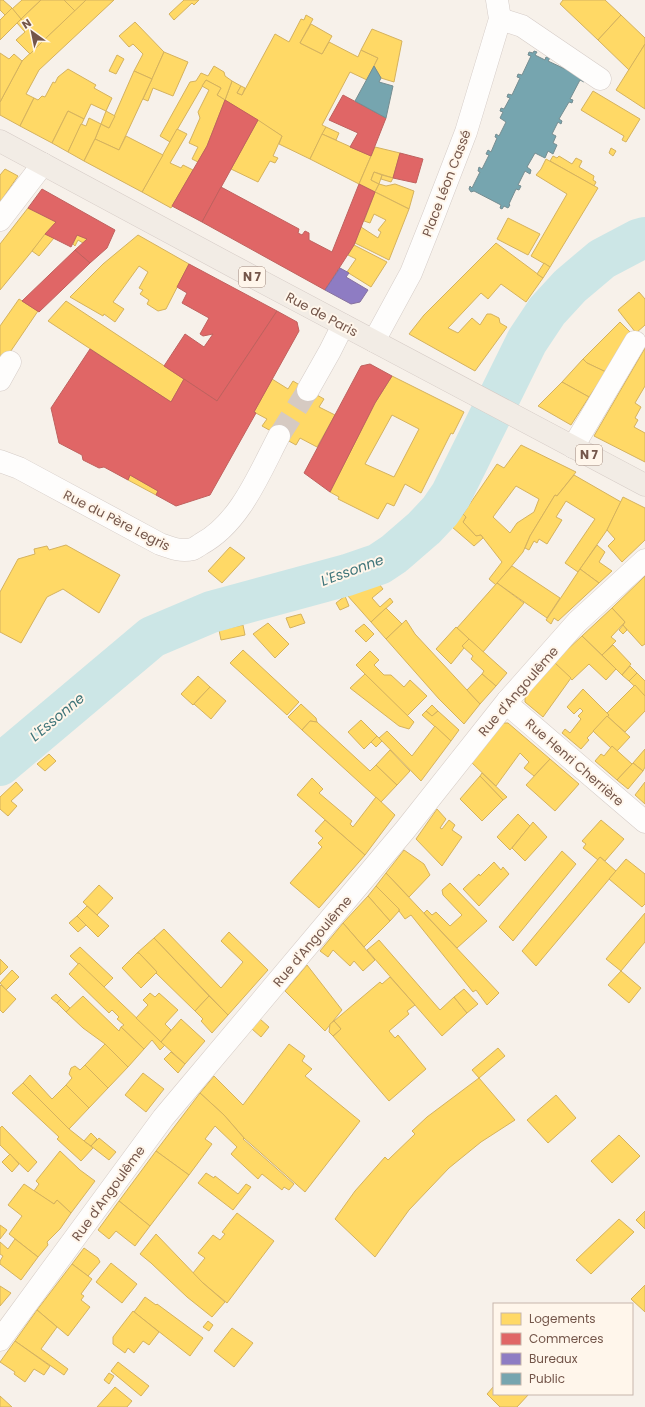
<svg xmlns="http://www.w3.org/2000/svg" width="645" height="1407" viewBox="0 0 645 1407" font-family="Poppins,sans-serif">
	<rect width="100%" height="100%" fill="#f7f1ea"/>
	<g fill="#ffd966" stroke="#d5b25e" fill-rule="evenodd">
		<path d="M0 0H3L12 8 5 15 0 10Z"/>
		<path d="M22 0H41L21 19 12 9Z"/>
		<path d="M41 0H64L75 11 43 41 21 19Z"/>
		<path d="M64 0H86L75 11Z"/>
		<path d="M86 0H114L39 70 26 94 34 98 20 126 0 115V102L22 61Z"/>
		<path d="M184 0H199L194 5 192 3 174 20 169 14Z"/>
		<path d="M563 0H605L621 15 598 40 560 4Z"/>
		<path d="M12 8 21 19 0 40V20Z"/>
		<path d="M306 15 313 19 300 43 322 54 329 42 358 57 361 50 378 58 367 80 350 72 322 125 326 127 310 159 279 144 282 136 225 100 232 81 241 86 237 93 242 95 275 34 289 42 301 19 304 20Z"/>
		<path d="M621 15 645 38V44L629 70 598 40Z"/>
		<path d="M21 19 43 41 30 54 16 40 25 32 17 23Z"/>
		<path d="M135 22 164 52 152 79 134 71 143 54 133 44 129 47 119 36Z"/>
		<path d="M311 24 332 36 322 54 300 43Z"/>
		<path d="M372 29 402 41 394 82 381 78 374 66 378 58 361 50Z"/>
		<path d="M645 44V109L616 90Z"/>
		<path d="M164 52 188 62 173 96 153 88 148 101 143 99Z"/>
		<path d="M0 53 9 59 14 54 22 61 0 102Z"/>
		<path d="M117 55 124 59 116 74 109 71Z"/>
		<path d="M214 66 224 72 225 76 232 81 225 100 217 95 221 88 206 80 170 142 160 136 190 82 196 81 201 73 208 76Z"/>
		<path d="M68 69 96 85 94 88 112 98 106 111 91 104 84 119 68 111 52 143 20 126 34 98 38 100 42 96 45 97 53 82 55 83 58 77Z"/>
		<path d="M134 71 152 79 119 150 95 139 101 124 109 128Z"/>
		<path d="M206 80 221 88 217 95 225 100 207 146 198 162 192 159 198 147 189 143 200 118 198 112 209 90 202 86Z"/>
		<path d="M241 86 245 88 242 95 237 93Z"/>
		<path d="M593 91 640 119 626 142 622 140 624 136 581 110Z"/>
		<path d="M68 111 84 119 68 152 52 143Z"/>
		<path d="M106 111 115 116 109 128 101 124Z"/>
		<path d="M89 118 101 124 95 139 84 161 68 152 81 124 86 126Z"/>
		<path d="M258 120 282 136 273 156 278 158 275 163 270 161 258 182 231 169Z"/>
		<path d="M326 127 339 133 336 140 322 134Z"/>
		<path d="M177 129 187 134 170 163 181 168 183 165 193 170 171 208 142 192Z"/>
		<path d="M322 134 371 156 359 184 310 159Z"/>
		<path d="M126 136 163 155 142 192 84 161 95 139 119 150Z"/>
		<path d="M375 147 400 153 393 178 374 172 371 180 379 184 375 192 359 184Z"/>
		<path d="M611 148 616 151 613 156 609 153Z"/>
		<path d="M553 156 557 158 559 156 572 164 576 158 582 161 579 167 594 176 593 180 596 182 594 186 550 161Z"/>
		<path d="M546 159 598 188 550 267 531 256 567 194 536 175 541 169Z"/>
		<path d="M5 169 18 176 0 202V175Z"/>
		<path d="M374 172 382 175 379 184 371 180Z"/>
		<path d="M382 175 393 178 391 182 381 179Z"/>
		<path d="M379 184 386 186 395 184 414 191 409 209 375 192Z"/>
		<path d="M375 192 409 209 389 260 355 243 361 227 378 238 381 232 378 230 386 220 374 214 370 223 364 221Z"/>
		<path d="M28 208 56 222 0 290V244Z"/>
		<path d="M508 218 540 234 528 255 497 239Z"/>
		<path d="M45 234 54 238 39 256 32 251Z"/>
		<path d="M77 235 87 239 83 243 78 240 75 246 73 244Z"/>
		<path d="M138 235 189 264 166 309 158 311 147 304 149 300 140 294 143 290 139 288 148 272 139 266 113 302 124 309 115 322 104 314 103 316 70 297 103 264Z"/>
		<path d="M496 243 543 278 526 302 501 284 488 299 481 293 448 328 458 333 472 318 480 325 487 314H491L499 318 500 323 507 327 475 371 409 334 424 315Z"/>
		<path d="M354 245 387 262 371 287 347 272 356 259 348 255Z"/>
		<path d="M544 263 550 267 543 278 537 274Z"/>
		<path d="M639 292 645 299V325L636 333 618 310Z"/>
		<path d="M19 299 38 311 0 367V326Z"/>
		<path d="M66 301 184 379 171 402 48 321Z"/>
		<path d="M620 322 631 333 606 372 587 363 583 359Z"/>
		<path d="M645 348V386L635 403 641 407 635 418 638 420 634 427 645 433V462L594 436Z"/>
		<path d="M583 359 587 363 606 372 589 397 562 382Z"/>
		<path d="M392 376 464 412 453 434 451 433 421 493 405 484 394 506 387 503 378 519 338 499 339 497 330 492 375 403ZM392 415 419 429 394 477 365 464Z"/>
		<path d="M272 379 288 389 293 381 308 390 324 399 319 407 335 415 317 447 300 438 296 445 262 426 267 419 254 412Z"/>
		<path d="M562 382 589 397 571 425 538 406Z"/>
		<path d="M521 445 576 472 557 496 555 495 530 536 523 552 496 585 489 579 502 562 481 535 476 536 463 522 466 517 463 514 497 464 504 468ZM516 486 539 499 534 512 517 523 510 533 493 517Z"/>
		<path d="M130 475 158 491 156 495 128 480Z"/>
		<path d="M574 475 621 502 607 530 578 572 565 563 595 519 566 501 556 517 562 520 547 544 539 539 537 543 534 541 529 550 525 548 530 536 555 495 557 496Z"/>
		<path d="M623 497 645 508V540L622 562 608 546 615 539 607 530Z"/>
		<path d="M463 514 466 517 463 522 476 536 481 535 483 538 474 546 452 527Z"/>
		<path d="M66 545 120 575 99 613 63 589 47 597 21 643 0 632V592L18 559 35 554 34 549 47 546 49 550Z"/>
		<path d="M597 545 605 552 599 562 612 571 599 583 580 569Z"/>
		<path d="M230 547 245 558 222 583 208 571Z"/>
		<path d="M512 566 560 598 547 618 497 583Z"/>
		<path d="M580 569 599 583 558 621 554 618 551 624 546 620Z"/>
		<path d="M645 576V644L642 646 623 625 625 622 612 608Z"/>
		<path d="M497 583 524 603 483 652 457 628Z"/>
		<path d="M379 584 383 589 372 598 380 607 390 598 393 602 371 622 347 595Z"/>
		<path d="M345 596 349 606 340 610 336 603Z"/>
		<path d="M386 608 402 624 386 639 371 622Z"/>
		<path d="M612 608 625 622 611 637 616 641 602 655 582 636Z"/>
		<path d="M301 614 305 623 290 628 286 618Z"/>
		<path d="M406 620 415 634 480 704 464 724 439 699 386 639Z"/>
		<path d="M268 623 289 644 275 658 253 634Z"/>
		<path d="M364 624 374 634 366 642 355 631Z"/>
		<path d="M243 625 245 635 221 640 219 630Z"/>
		<path d="M623 625 627 630 623 634 619 630Z"/>
		<path d="M456 627 469 639 462 646 464 648 451 664 436 649Z"/>
		<path d="M582 636 616 669 606 680 589 664 572 680 554 662Z"/>
		<path d="M469 639 507 673 496 686 482 674 484 671 471 659 473 656 462 646Z"/>
		<path d="M613 645 631 664 622 675 602 655Z"/>
		<path d="M243 650 299 702 287 715 230 663Z"/>
		<path d="M370 651 379 660 374 665 384 675H391L404 687 410 680 427 696 407 716 356 665Z"/>
		<path d="M554 662 571 678 543 717 525 702V696Z"/>
		<path d="M630 666 637 673 629 681 622 675Z"/>
		<path d="M637 673 645 681V696L629 681Z"/>
		<path d="M365 674 414 722 409 729 399 726 350 688Z"/>
		<path d="M482 674 496 686 480 704 467 690Z"/>
		<path d="M198 676 210 687 193 705 181 694Z"/>
		<path d="M635 685 645 696V711L625 732 607 716 609 715 607 713Z"/>
		<path d="M210 687 226 701 211 719 194 704Z"/>
		<path d="M583 689 609 715 587 738 589 740 581 749 562 733 565 729 570 733 581 719 578 716 583 711 580 708 574 714 567 707Z"/>
		<path d="M301 704 316 718 317 722 310 721 302 730 288 717Z"/>
		<path d="M432 705 438 711 432 716 426 711Z"/>
		<path d="M426 711 432 716 438 711 459 730 451 741 422 715Z"/>
		<path d="M607 716 630 737 617 751 612 746 611 748 593 731Z"/>
		<path d="M361 720 377 736 364 749 348 732Z"/>
		<path d="M310 721 317 722 370 771 376 765 397 785 381 802 302 730Z"/>
		<path d="M501 723H508L550 759 534 776 524 768 529 762 520 753 496 786 471 762Z"/>
		<path d="M435 726 451 741 421 781 379 738 387 731 412 756Z"/>
		<path d="M377 736 382 741 376 747 371 742Z"/>
		<path d="M612 746 632 764 617 780 595 761 601 754 604 756Z"/>
		<path d="M645 749V767L643 771 633 763Z"/>
		<path d="M390 750 410 771 397 785 376 765Z"/>
		<path d="M49 754 56 761 45 771 37 764Z"/>
		<path d="M550 759 579 784 555 811 526 785Z"/>
		<path d="M633 763 643 771 628 789 617 780Z"/>
		<path d="M482 773 507 797 503 800 480 776Z"/>
		<path d="M480 776 503 800 482 821 460 799Z"/>
		<path d="M312 778 323 789 319 793 352 821 350 824 353 827 376 797 395 815 365 855 297 795Z"/>
		<path d="M16 782 23 790 11 801 17 806 8 816 0 809V797Z"/>
		<path d="M645 782V804L635 795Z"/>
		<path d="M437 809 446 819 440 828 442 829 449 820 455 825 452 830 462 837 442 866 416 839Z"/>
		<path d="M518 814 530 826 510 850 497 837Z"/>
		<path d="M325 820 365 855 319 908 290 883 322 847 318 843 323 838 315 831Z"/>
		<path d="M601 820 624 839 605 861 600 857 598 860 583 848 586 844 582 841Z"/>
		<path d="M533 822 547 837 525 861 512 848Z"/>
		<path d="M404 850 424 864 430 875 409 897 386 873Z"/>
		<path d="M562 851 576 864 513 941 499 927Z"/>
		<path d="M600 857 616 871 536 966 522 951Z"/>
		<path d="M626 859 645 874V904L642 907 609 879Z"/>
		<path d="M494 862 501 870 503 867 509 874 479 906 463 889 479 874 480 876Z"/>
		<path d="M386 873 499 993 487 1005 476 990 473 992 411 915 405 919 399 911V909L376 886Z"/>
		<path d="M450 883 487 921 457 948 424 913 427 910 432 915 436 912 450 926 462 915 443 895 442 890Z"/>
		<path d="M99 885 113 898 97 915 83 902Z"/>
		<path d="M376 886 399 909V911L390 921 368 896Z"/>
		<path d="M368 896 390 921 364 947 343 923Z"/>
		<path d="M87 906 109 926 98 937 77 916Z"/>
		<path d="M645 913V942L621 971 606 959Z"/>
		<path d="M77 916 86 925 78 932 69 923Z"/>
		<path d="M343 923 375 960 363 971 354 961 350 966 333 950 328 957 320 951Z"/>
		<path d="M164 929 221 988 243 962 221 941 229 932 268 970 228 1015 154 938Z"/>
		<path d="M154 938 209 996 195 1011 156 973 157 972 139 953H137Z"/>
		<path d="M379 940 440 1010 454 997 467 1013 442 1036 367 950Z"/>
		<path d="M80 947 113 978 104 987 95 980 70 956Z"/>
		<path d="M137 953H139L157 972 141 988 122 968Z"/>
		<path d="M0 959 8 967 0 975Z"/>
		<path d="M79 963 165 1045 160 1050 152 1040 144 1049 121 1027 124 1025 117 1019 119 1017 112 1010 109 1013 69 974Z"/>
		<path d="M307 965 342 1010 325 1031 285 991Z"/>
		<path d="M12 970 19 977 6 990 0 983Z"/>
		<path d="M621 971 641 988 629 1003 608 985Z"/>
		<path d="M390 977 415 1005 407 1011 409 1014 389 1031 395 1038 398 1035 426 1069 389 1101 333 1036 341 1029 334 1021 380 982 382 984Z"/>
		<path d="M1 985 16 999 3 1013 0 1010V986Z"/>
		<path d="M464 989 478 1004 467 1013 454 997Z"/>
		<path d="M150 993 155 997 159 993 178 1010 165 1024 171 1030 161 1042 136 1018 148 1005 143 1000Z"/>
		<path d="M56 994 61 999 57 1003 51 998Z"/>
		<path d="M83 996 119 1031 121 1027 144 1049 128 1067 105 1044 83 1028 66 1012Z"/>
		<path d="M209 996 228 1015 212 1033 201 1021 203 1019 195 1011Z"/>
		<path d="M61 999 70 1008 66 1012 57 1003Z"/>
		<path d="M181 1019 205 1041 185 1064 161 1042Z"/>
		<path d="M260 1019 269 1027 261 1037 252 1029Z"/>
		<path d="M334 1021 341 1029 333 1036 329 1032 330 1024Z"/>
		<path d="M105 1044 128 1067 108 1088 85 1065Z"/>
		<path d="M289 1044 305 1056 302 1061 312 1069 305 1076 360 1121 305 1192 244 1138 224 1115 200 1093 214 1076 243 1105Z"/>
		<path d="M498 1048 505 1056 479 1078 472 1070Z"/>
		<path d="M171 1052 185 1064 178 1073 164 1059Z"/>
		<path d="M85 1065 108 1088 89 1108 66 1085 72 1078 69 1074 71 1068 75 1066 80 1070Z"/>
		<path d="M143 1073 164 1089 146 1112 125 1095Z"/>
		<path d="M30 1075 52 1099 66 1085 89 1108 69 1129 23 1083Z"/>
		<path d="M479 1078 515 1120 481 1142 449 1168 409 1210 375 1257 335 1219 355 1191 385 1157 388 1160 415 1134 412 1131 427 1117Z"/>
		<path d="M23 1083 69 1129 93 1148 81 1161 57 1139 59 1137 12 1093Z"/>
		<path d="M200 1093 224 1115 244 1138 243 1139 294 1184 289 1190 284 1187 282 1190 262 1174 258 1179 231 1154 237 1147 215 1126 205 1139 212 1144 189 1175 156 1151Z"/>
		<path d="M556 1095 576 1118 548 1143 527 1120Z"/>
		<path d="M2 1126 37 1162 28 1172 0 1145V1128Z"/>
		<path d="M91 1133 97 1139 91 1146 84 1141Z"/>
		<path d="M619 1135 640 1156 612 1183 591 1161Z"/>
		<path d="M99 1138 116 1152 109 1160 91 1146Z"/>
		<path d="M60 1151 80 1170 95 1181 71 1213 57 1200 54 1204 34 1191 39 1184 36 1181Z"/>
		<path d="M156 1151 189 1175 150 1226 119 1201Z"/>
		<path d="M10 1154 19 1164 12 1172 2 1162Z"/>
		<path d="M206 1173 214 1178 215 1176 238 1194 246 1184 251 1187 233 1210 198 1183Z"/>
		<path d="M24 1184 54 1204 57 1200 71 1213 60 1229 47 1242 48 1245 38 1257 9 1234 22 1216 8 1205Z"/>
		<path d="M119 1201 150 1226 135 1246 116 1231 109 1239 98 1230Z"/>
		<path d="M645 1211V1229L636 1220Z"/>
		<path d="M237 1213 274 1241 227 1303 203 1283 193 1273 205 1258 198 1253 213 1235 220 1240 225 1234 222 1232Z"/>
		<path d="M619 1219 634 1232 591 1274 576 1260Z"/>
		<path d="M0 1225 7 1230 0 1239Z"/>
		<path d="M156 1234 203 1283 225 1302 212 1317 187 1297 151 1263 140 1254Z"/>
		<path d="M15 1239 38 1257 21 1280 0 1264V1261L3 1256 0 1254V1242L8 1249Z"/>
		<path d="M84 1248 98 1258 100 1262 88 1276 72 1264Z"/>
		<path d="M111 1263 137 1284 122 1303 96 1282Z"/>
		<path d="M72 1264 92 1279 81 1294 84 1296 81 1300 90 1307 68 1336 37 1310Z"/>
		<path d="M645 1285V1312L631 1299Z"/>
		<path d="M0 1286 11 1293 0 1306Z"/>
		<path d="M145 1297 156 1305 157 1304 203 1338 190 1356 134 1312Z"/>
		<path d="M37 1310 57 1327 41 1349 68 1369 64 1375 15 1341Z"/>
		<path d="M133 1311 159 1332 149 1345 143 1341 134 1353 128 1348 125 1353 113 1344V1337Z"/>
		<path d="M208 1321 213 1325 209 1331 203 1327Z"/>
		<path d="M232 1328 253 1343 234 1367 214 1351Z"/>
		<path d="M15 1341 50 1366 44 1375 34 1369 25 1382 14 1374 15 1372 0 1362Z"/>
		<path d="M118 1362 149 1386 141 1396 111 1371Z"/>
		<path d="M109 1373 114 1376 109 1384 104 1380Z"/>
		<path d="M494 1386V1394H529L517 1407H500L487 1394Z"/>
		<path d="M115 1387 132 1401 127 1407H97Z"/>
		<path d="M0 1396 12 1407H0Z"/>
	</g>
	<g fill="#e06666" stroke="#c0615e">
		<path d="M343 95 386 118 371 156 350 147 358 133 329 120Z"/>
		<path d="M225 100 258 120 202 222 172 206 207 146Z"/>
		<path d="M400 153 423 159 416 183 393 178Z"/>
		<path d="M359 184 375 192 354 245 325 290 202 222 221 187 299 229 298 233 302 235 305 231 309 233V240L332 252Z"/>
		<path d="M42 189 115 230 107 248 90 263 75 250 87 239 77 235 71 247 45 234 56 222 28 208Z"/>
		<path d="M75 250 90 263 39 312 22 301Z"/>
		<path d="M189 264 277 311 217 401 164 366 185 334 204 347 213 334 203 336 200 334 209 318 182 303 187 293 177 287Z"/>
		<path d="M277 311 297 322 299 331 254 412 256 413 210 495 176 506 156 495 158 491 130 475 128 480 104 467 99 468 83 460 82 455 59 443 51 408 90 349 171 402 184 379 217 401Z"/>
		<path d="M370 364 392 376 375 403 330 492 304 473 361 366Z"/>
	</g>
	<path fill="#8e7cc3" stroke="#86719f" d="M340 268 349 273 346 277 368 290 360 302 351 304 325 290Z"/>
	<g fill="#76a5af" stroke="#758d91">
		<path d="M534 51 537 52 535 55 545 60 546 57 550 58 548 61 565 69 567 66 570 67 568 71 585 79 584 82 580 80 570 99 573 100 572 103 569 102 559 119 562 121 561 124 558 122 552 134 556 136 553 143 557 145 553 154 548 151 545 158 535 153 527 167 531 170 530 174 525 171 518 185 521 186 519 190 516 189 509 204 510 205 508 208 504 206 502 209 500 208 501 205 474 191 471 192 469 189 470 186 472 188 480 172 478 171 479 167 482 169 489 155 486 154 488 150 491 152 497 138 495 137 496 134 499 136 506 122 500 118 503 112 500 111 501 108 504 109 510 98 507 97 508 94 512 95 520 78 517 77 518 74 522 75 531 56 528 55 529 52 533 53Z"/>
		<path d="M374 66 381 78 379 82 393 86 386 118 355 101Z"/>
	</g>
	<g fill="none" stroke-linecap="round" stroke-linejoin="round">
		<path stroke="#cce6e6" stroke-width="42" d="M0 765 152 637 211 612 347 575 379 564 394 554 424 528 440 511 451 495 527 341 547 311 570 286 602 259 638 240 645 238"/>
		<path stroke="#d6cac2" stroke-width="22" stroke-dasharray="22 11" stroke-linecap="butt" d="M279 436 308 390"/>
		<g stroke="#d5ccc7" stroke-width="23">
			<g id="street">
				<path d="M500 19 522 26 600 79"/>
				<path d="M0 220 43 164"/>
				<path d="M374 341 411 273 434 215 466 132 500 19 497 0"/>
				<path d="M0 380 10 362"/>
				<path d="M308 390 330 351 343 325"/>
				<path d="M573 447 635 342"/>
				<path d="M0 461 19 468 160 544C171 548 181 552 193 549 195 548 198 546 201 544 240 523 259 474 279 436"/>
				<path d="M508 700 513 709 645 822"/>
			</g>
		</g>
		<g stroke="#d6ccc6" stroke-width="23">
			<path id="secondary" d="M0 1340 163 1118 405 830 508 700 577 622 645 560"/>
		</g>
		<g stroke="#d5cbc6" stroke-width="23">
			<path id="primary" d="M0 141 238 269 645 485"/>
		</g>
		<use href="#street" stroke="#fefdfc" stroke-width="22"/>
		<use href="#secondary" stroke="#fefdfc" stroke-width="22"/>
		<use href="#primary" stroke="#f2ece5" stroke-width="22"/>
	</g>
	<g text-anchor="middle" stroke-width="4" stroke-linejoin="round" paint-order="stroke">
		<g fill="#fff6eb" stroke="#9e867a" stroke-width="1">
			<rect x="239" y="267" width="26" height="20" rx="3"/>
			<rect x="576" y="445" width="26" height="20" rx="3"/>
		</g>
		<g font-size="12" font-weight="bold" fill="#74564a">
			<text x="252" y="281">N 7</text>
			<text x="589" y="459">N 7</text>
		</g>
		<g font-size="13" fill="#74564a" stroke="#fff6eb">
			<text transform="translate(446 183) rotate(-69)" y="5">Place Léon Cassé</text>
			<text transform="translate(322 314) rotate(28)" y="5">Rue de Paris</text>
			<text transform="translate(117 520) rotate(27)" y="5">Rue du Père Legris</text>
			<text transform="translate(518 691) rotate(-49)" y="5">Rue d'Angoulême</text>
			<text transform="translate(575 762) rotate(41)" y="5">Rue Henri Cherrière</text>
			<text transform="translate(312 941) rotate(-50)" y="5">Rue d'Angoulême</text>
			<text transform="translate(108 1193) rotate(-54)" y="5">Rue d'Angoulême</text>
		</g>
		<g font-size="14" font-style="italic" fill="#3e7479" stroke="#fff6eb">
			<text transform="translate(352 570) rotate(-20)" y="5">L'Essonne</text>
			<text transform="translate(57 717) rotate(-40)" y="5">L'Essonne</text>
		</g>
	</g>
	<rect x="493" y="1303" width="140" height="92" fill="#fff6eb" stroke="#c7b6ab"/>
	<rect x="501" y="1313" width="20" height="12" fill="#ffd966" stroke="#c7b6ab"/>
	<text x="529" y="1323" font-size="12" fill="#74564a">Logements</text>
	<rect x="501" y="1333" width="20" height="12" fill="#e06666" stroke="#c7b6ab"/>
	<text x="529" y="1343" font-size="12" fill="#74564a">Commerces</text>
	<rect x="501" y="1353" width="20" height="12" fill="#8e7cc3" stroke="#c7b6ab"/>
	<text x="529" y="1363" font-size="12" fill="#74564a">Bureaux</text>
	<rect x="501" y="1373" width="20" height="12" fill="#76a5af" stroke="#c7b6ab"/>
	<text x="529" y="1383" font-size="12" fill="#74564a">Public</text>
	<g transform="translate(32 32) rotate(327)" stroke="#fff6eb" stroke-width="3" paint-order="stroke">
	<path d="M0-3L7 15L0 10L-7 15Z" fill="#74564a"/>
	<text y="-6" font-size="11" font-weight="bold" text-anchor="middle" fill="#74564a">N</text>
	</g>
</svg>
